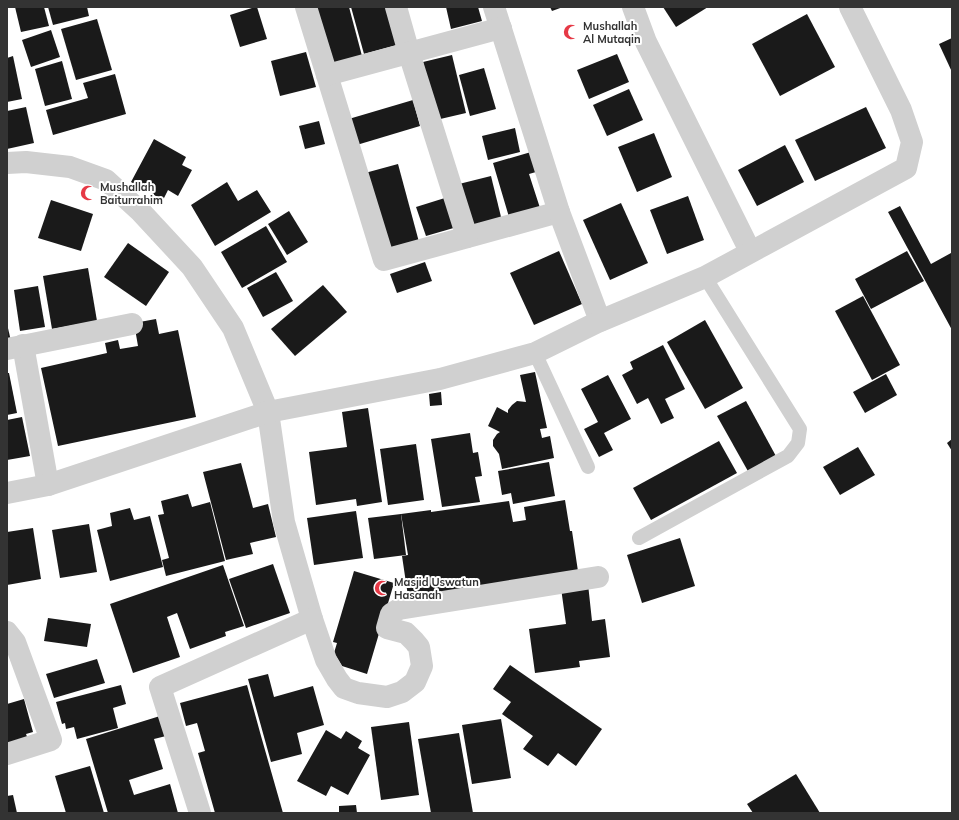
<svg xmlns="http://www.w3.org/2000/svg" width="959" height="820" viewBox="0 0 959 820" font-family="Mulish,sans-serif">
	<rect width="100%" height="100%" fill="#fff"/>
	<g fill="#1a1a1a">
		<path d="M15 7H44L49 26 21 32Z"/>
		<path d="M48 7H87L89 16 53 25Z"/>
		<path d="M255 7H257L267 39 240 47 230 15Z"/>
		<path d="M318 7H349L362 56 328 65 312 8Z"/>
		<path d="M351 7H387L397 45 364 54Z"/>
		<path d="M446 7H478L482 21 451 29Z"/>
		<path d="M550 7H563L552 11Z"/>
		<path d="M663 7H708L676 27Z"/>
		<path d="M807 14 835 67 780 96 752 44Z"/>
		<path d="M97 19 112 70 76 80 61 29Z"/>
		<path d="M51 30 60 57 31 67 22 40Z"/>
		<path d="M952 38V72L939 44Z"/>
		<path d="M306 52 316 87 280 96 271 61Z"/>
		<path d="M617 54 629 82 589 99 577 70Z"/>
		<path d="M452 55 466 113 436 120 423 62Z"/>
		<path d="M13 56 22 99 7 102V58Z"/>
		<path d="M62 61 72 99 45 106 35 69Z"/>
		<path d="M484 68 496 109 470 116 459 75Z"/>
		<path d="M115 74 126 114 53 135 46 110 88 98 83 83Z"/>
		<path d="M629 89 643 120 607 136 593 105Z"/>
		<path d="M413 100 420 126 350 147 342 121Z"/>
		<path d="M26 107 34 143 7 149V111Z"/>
		<path d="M866 107 886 148 815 181 795 140Z"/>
		<path d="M319 121 325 144 305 149 299 126Z"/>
		<path d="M515 128 520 152 488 160 482 136Z"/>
		<path d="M654 133 672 177 637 192 618 147Z"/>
		<path d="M154 139 186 157 182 165 192 170 178 196 168 190 163 200 131 182Z"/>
		<path d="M785 145 804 182 757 206 738 170Z"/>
		<path d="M531 152 536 172 529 174 540 208 509 217 493 163Z"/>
		<path d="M398 164 419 242 386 251 365 173Z"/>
		<path d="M491 176 502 221 469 229 459 184Z"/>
		<path d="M227 182 238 201 257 190 271 212 215 246 191 205Z"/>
		<path d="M688 196 704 240 667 254 650 210Z"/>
		<path d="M448 197 457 227 426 236 416 207Z"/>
		<path d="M51 200 93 214 81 251 38 238Z"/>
		<path d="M621 203 648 263 610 280 583 220Z"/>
		<path d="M900 206 931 264 951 253 952 256V330L888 212Z"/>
		<path d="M289 211 308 242 287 255 268 224Z"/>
		<path d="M266 226 287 262 242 288 221 252Z"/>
		<path d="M128 243 169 272 146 306 104 277Z"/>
		<path d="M559 251 582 304 534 325 510 273Z"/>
		<path d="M907 251 924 281 871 309 855 279Z"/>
		<path d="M425 262 432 281 397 293 390 274Z"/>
		<path d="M88 268 97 321 52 329 43 276Z"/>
		<path d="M276 272 293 301 263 317 247 288Z"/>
		<path d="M323 285 347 312 295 356 271 329Z"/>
		<path d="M38 286 45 327 20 331 14 290Z"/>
		<path d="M863 296 900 365 872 380 835 311Z"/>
		<path d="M156 319 159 334 178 330 196 417 58 446 41 368 107 353 105 343 118 340 120 349 138 346 134 323Z"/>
		<path d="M705 320 743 388 705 409 667 342Z"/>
		<path d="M7 324 11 341 7 342Z"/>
		<path d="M663 345 685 389 665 399 674 418 661 424 648 398 637 404 622 375 633 369 630 362Z"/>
		<path d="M535 372 547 428 540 429 542 438 550 436 554 458 502 469 499 454 493 446V440L497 434 500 432 488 426 497 407 508 413V410L512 405 517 401 526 402 520 375Z"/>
		<path d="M7 373H9L17 413 7 415Z"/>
		<path d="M886 374 897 395 865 413 853 392Z"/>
		<path d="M608 375 631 419 604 433 613 450 599 457 584 429 598 422 581 389Z"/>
		<path d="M441 392 442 405 430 406 429 394Z"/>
		<path d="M746 401 777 458 749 473 717 416Z"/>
		<path d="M368 408 382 502 357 506 356 499 316 505 309 452 347 447 342 412Z"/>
		<path d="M22 417 30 456 7 460V420Z"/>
		<path d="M470 433 473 453 478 452 482 476 475 477 480 502 442 507 431 439Z"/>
		<path d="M952 439V451L947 443Z"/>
		<path d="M719 441 737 473 651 520 633 488Z"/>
		<path d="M416 444 424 500 388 505 380 449Z"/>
		<path d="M858 447 875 475 840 495 823 467Z"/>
		<path d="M549 462 555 496 513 504 511 493 502 495 498 471Z"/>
		<path d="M241 463 253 508 268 504 276 537 250 543 253 554 226 560 203 472Z"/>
		<path d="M188 494 192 507 210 502 225 561 166 576 162 560 169 558 158 515 164 514 161 501Z"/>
		<path d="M565 500 570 531H572L579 578 409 603 402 556 408 555 401 514 431 510V512L509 501 513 522 526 520 524 507Z"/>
		<path d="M130 508 134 520 150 516 163 567 110 581 97 530 112 526 110 513Z"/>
		<path d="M356 511 363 558 314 565 307 518Z"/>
		<path d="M401 514 406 555 374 559 368 518Z"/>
		<path d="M89 524 97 572 60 578 52 530Z"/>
		<path d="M33 528 41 579 7 585V532Z"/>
		<path d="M680 538 695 586 642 603 627 555Z"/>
		<path d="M273 564 290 613 246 628 229 579Z"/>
		<path d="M223 565 244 626 225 632 226 636 190 649 177 613 167 617 180 657 133 673 110 604Z"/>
		<path d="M354 571 394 583 367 674 342 666 334 653 337 643 333 642Z"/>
		<path d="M588 584 592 621 605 619 610 657 579 661 580 667 535 673 529 629 566 624 561 588Z"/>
		<path d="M48 618 91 624 87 647 44 641Z"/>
		<path d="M97 659 105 683 54 698 46 674Z"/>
		<path d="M510 665 602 729 576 766 558 753 548 766 523 749 533 736 502 714 511 702 493 689Z"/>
		<path d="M268 674 274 697 313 686 324 725 297 733 302 754 271 762 248 679Z"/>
		<path d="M121 685 126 704 113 708 118 728 77 739 74 727 66 729 65 723 62 724 56 702Z"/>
		<path d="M247 685 261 736 283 813H215L198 753 205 751 197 723 186 726 180 703Z"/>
		<path d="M24 699 33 732 26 734 29 742 10 748 7 740V704Z"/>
		<path d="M160 716 166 736 154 739 163 769 129 780 134 795 170 784 178 813H108L86 739Z"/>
		<path d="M501 719 511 778 472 784 462 725Z"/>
		<path d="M409 722 419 795 381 800 371 727Z"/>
		<path d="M326 730 341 739 346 731 362 741 358 748 370 755 348 795 331 786 326 796 297 781Z"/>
		<path d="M459 733 473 813H431L418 739Z"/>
		<path d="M90 766 104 813H66L55 776Z"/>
		<path d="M796 774 820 813H753L747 804Z"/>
		<path d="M13 795 17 813H7V796Z"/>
		<path d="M356 805 357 813H339V806Z"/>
	</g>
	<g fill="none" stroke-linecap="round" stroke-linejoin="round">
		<g stroke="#d0d0d0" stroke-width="14">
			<path d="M535 353 588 467"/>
			<path d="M639 538 788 456 798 443 800 429 705 277"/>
		</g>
		<g stroke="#d0d0d0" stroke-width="22">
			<path d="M306 7 384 260 559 212"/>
			<path d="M396 7 409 53 467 237"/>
			<path d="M494 7 559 212 600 321"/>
			<path d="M633 7 646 42 750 251"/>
			<path d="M327 75 501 28"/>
			<path d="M7 163 26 162 70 167 106 180 141 212 192 267 233 328 268 412 284 522 312 619 326 660 337 679 344 688 358 693 387 697 402 692 415 682 422 666 419 647 414 641 406 633 387 628 391 614 399 609 598 577"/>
			<path d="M23 345 48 485"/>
			<path d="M7 349 132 324"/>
			<path d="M7 493 48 485 268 412 440 379 535 353 600 321 705 277 906 168 912 142 901 110 850 7"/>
			<path d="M7 632 15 642 51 740 7 754"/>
			<path d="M200 813 160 687 312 619"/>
		</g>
	</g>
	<defs>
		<g id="mosque-bare" transform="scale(1.2)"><path d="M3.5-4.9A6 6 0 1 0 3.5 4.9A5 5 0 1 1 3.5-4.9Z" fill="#e63946" stroke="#fff" stroke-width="2.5" paint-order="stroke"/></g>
	</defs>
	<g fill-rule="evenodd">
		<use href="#mosque-bare" x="571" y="32"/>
		<use href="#mosque-bare" x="88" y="193"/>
		<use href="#mosque-bare" x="382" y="588"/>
	</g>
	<g text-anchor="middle" stroke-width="4" stroke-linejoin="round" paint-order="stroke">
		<g font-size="11" font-weight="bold" fill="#333" stroke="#fff" text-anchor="start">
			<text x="583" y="30">Mushallah<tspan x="583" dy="13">Al Mutaqin</tspan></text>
			<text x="100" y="191">Mushallah<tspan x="100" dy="13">Baiturrahim</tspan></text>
			<text x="394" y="586">Masjid Uswatun<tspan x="394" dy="13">Hasanah</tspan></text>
		</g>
	</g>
	<rect width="959" height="820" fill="none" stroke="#333333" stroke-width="16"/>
</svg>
